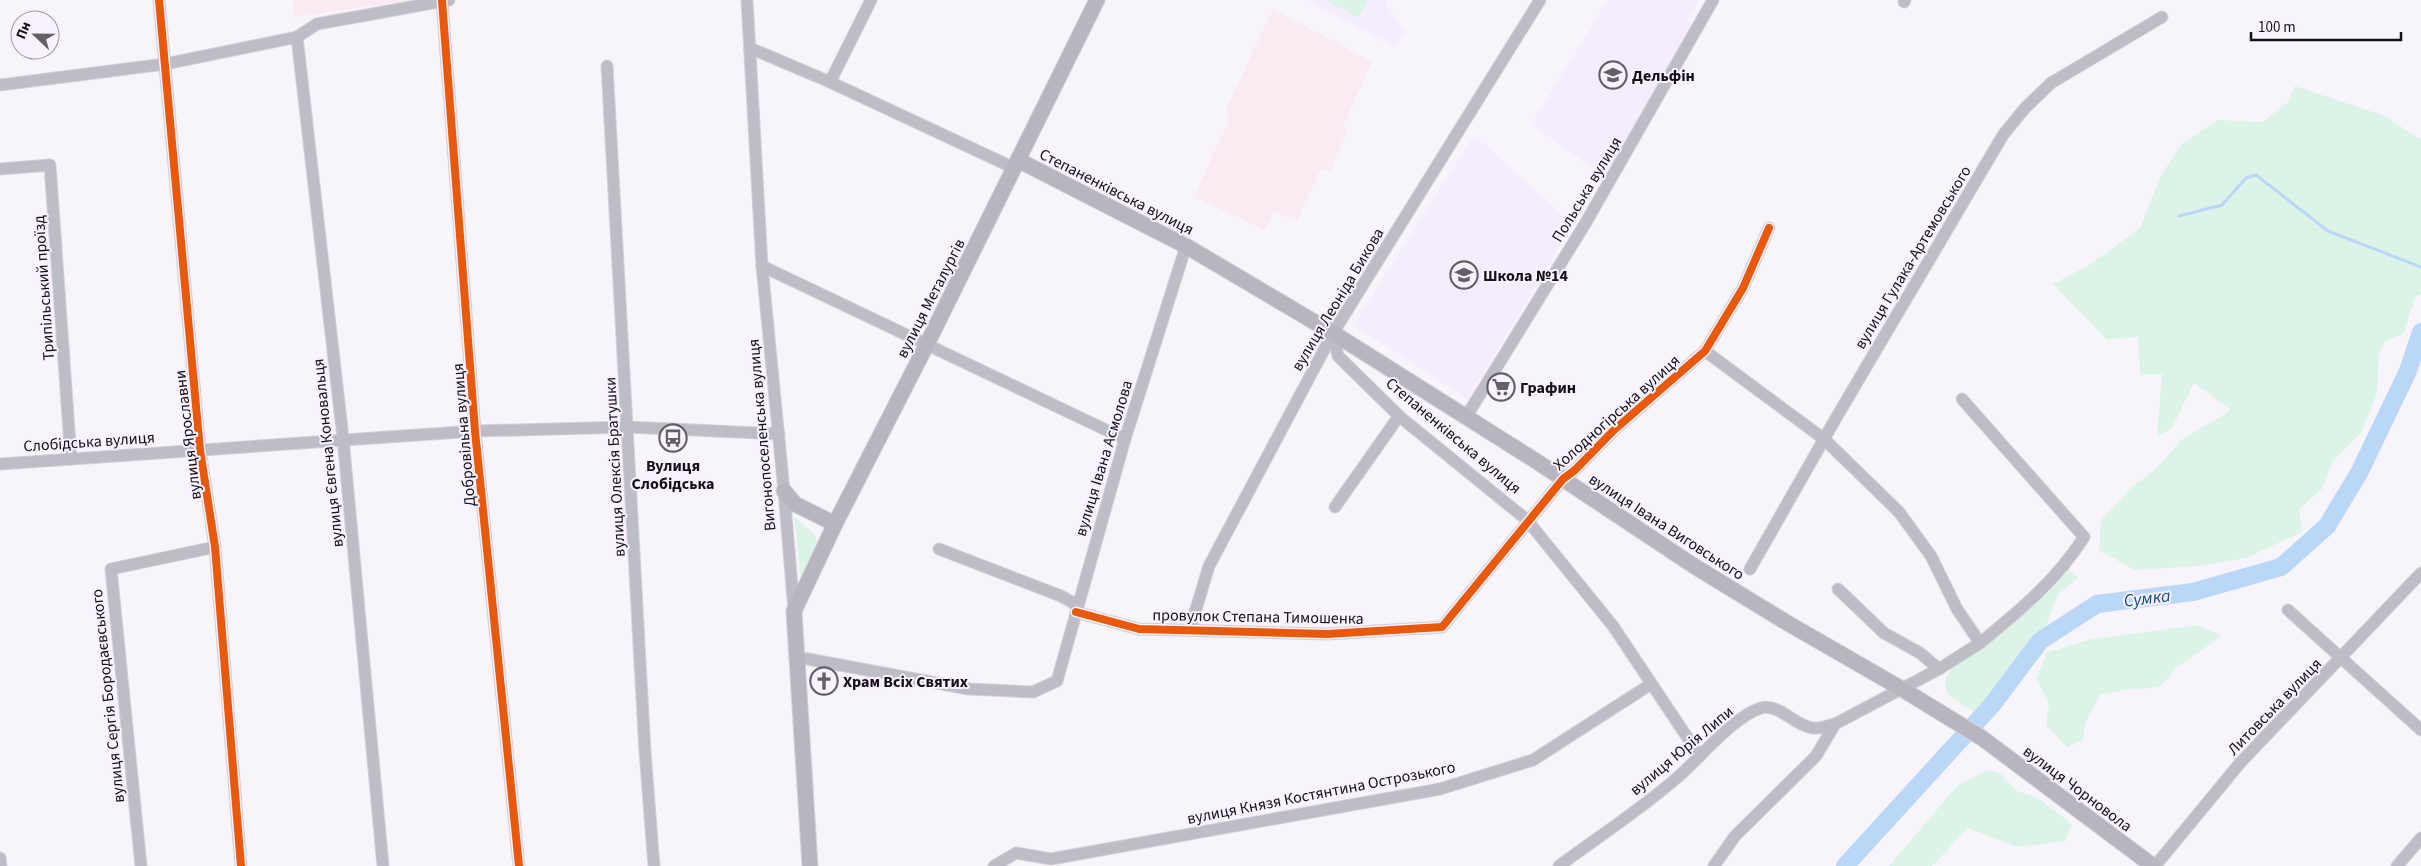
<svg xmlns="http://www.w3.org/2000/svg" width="2421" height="866" viewBox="0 0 2421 866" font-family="'Source Sans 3',sans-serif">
	<rect width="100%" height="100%" fill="#f8f4fb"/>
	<g fill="#faeaf2">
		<path d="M293 0H411L295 17Z"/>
		<path d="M1273 9 1372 62 1342 128 1347 131 1330 172 1321 168 1297 221 1274 211 1265 230 1194 197 1230 118 1226 109Z"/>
	</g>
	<g fill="#f5edfd">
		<path d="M1307 0H1386L1385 3 1405 31 1395 47Z"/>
		<path d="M1608 0H1699L1688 18 1692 26 1605 177 1531 124Z"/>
		<path d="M1474 135 1573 224 1468 399 1353 325Z"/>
	</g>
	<g fill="#dcf4e7">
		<path d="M1325 0H1368L1358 18Z"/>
		<path d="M2295 86 2385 116 2421 140V294L2415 297 2404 333 2385 342 2379 352 2377 393 2361 433 2332 462 2322 489 2299 509 2302 532 2246 558 2201 566 2134 570 2099 550 2101 519 2129 490 2158 467 2181 440 2231 410 2194 383 2172 428 2157 437 2162 374 2140 375 2138 337 2107 340 2053 284 2091 264 2140 228 2160 177 2181 145 2217 120 2263 122 2288 102Z"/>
		<path d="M794 517 814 533 817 541 801 579Z"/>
		<path d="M2068 569 2078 578 2058 594 2040 641 1981 717 1947 694 1945 679 1964 651 2022 615Z"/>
		<path d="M2199 625 2222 636 2177 667 2160 687 2123 690 2100 695 2086 722 2082 741 2067 747 2046 725 2049 704 2037 680 2046 653 2091 639Z"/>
		<path d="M1988 770 2000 773 2017 791 2038 798 2072 824 2065 841 2017 847 1968 828 1932 866H1889L1957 786Z"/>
	</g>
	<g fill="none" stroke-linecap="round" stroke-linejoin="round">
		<path stroke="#bad7f8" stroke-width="3" d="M2179 216 2222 205 2246 178 2256 175 2328 231 2421 267"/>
		<path stroke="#bad7f8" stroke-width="18" d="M1845 866 1992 705 2040 641 2097 604 2193 592 2281 567 2327 526 2359 473 2408 371 2421 332"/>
		<g stroke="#d4d0d6" stroke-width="13">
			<g id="minor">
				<path d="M159 0 200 450 215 547 241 866"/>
				<path d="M747 0 762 266 784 491 794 611"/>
				<path d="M442 1 475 431 519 866"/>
				<path d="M1904 2 1905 0"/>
				<path d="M297 37 343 438 383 866"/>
				<path d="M750 48 830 82 1014 168"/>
				<path d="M607 66 645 752 654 866"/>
				<path d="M830 82 871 0"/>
				<path d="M0 85 165 64 297 37 317 24 449 0"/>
				<path d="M0 169 50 165 71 459"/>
				<path d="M762 266 1125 439"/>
				<path d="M1333 333 1338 356 1399 416 1527 520 1613 626 1699 755"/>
				<path d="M1705 351 1824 439 1899 512 1931 556 1957 609 1980 643 1939 669 1835 724 1816 756 1735 836 1714 866"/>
				<path d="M1962 399 2084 537C2057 580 2019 611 1980 643"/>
				<path d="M1466 417 1585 224 1713 0"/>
				<path d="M0 464 475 431 628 427 779 434"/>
				<path d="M1335 507 1399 416"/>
				<path d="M939 549 1061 596 1077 605"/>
				<path d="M1750 569 1836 418 2003 135 2025 108 2051 83 2162 17"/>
				<path d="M1838 589 1884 633 1920 653 1939 669"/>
				<path d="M2288 610 2421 730"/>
				<path d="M1076 612 1139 629 1327 634 1442 627 1563 479 1575 470 1614 430 1705 351 1743 288 1769 228"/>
				<path d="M1190 629 1209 566 1333 333 1540 0"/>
				<path d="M797 657 969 689 1033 692 1057 681 1125 439 1186 246"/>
				<path d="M0 858 1 866"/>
				<path d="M141 866 111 569 215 547"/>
				<path d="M994 866 1016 853 1051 859 1440 789 1533 760 1651 684"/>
				<path d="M1559 866C1598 837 1643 808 1679 776 1700 758 1734 716 1761 708 1779 703 1795 726 1813 728 1820 729 1829 725 1835 724"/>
				<path d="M2155 866 2240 763 2421 573"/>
				<path d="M2397 866 2421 838"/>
			</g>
		</g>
		<g stroke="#d4d0d6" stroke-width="17">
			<g id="major">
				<path d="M1018 160 1186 246 1333 333 1536 461 1694 566 1784 621 1902 689 1982 738 2153 866"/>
				<path d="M784 491 795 504 835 524"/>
				<path d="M810 866 794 611 835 524 927 344 1097 0"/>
			</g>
		</g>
		<use href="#minor" stroke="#bdbdc5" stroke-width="11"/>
		<use href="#major" stroke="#b7b5bf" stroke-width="15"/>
		<g stroke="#f8f1fe" stroke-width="11">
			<g id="cycleway">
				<path d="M159 0 200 450 215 547 241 866"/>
				<path d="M442 1 475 431 519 866"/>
				<path d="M1076 612 1139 629 1327 634 1442 627 1563 479 1575 470 1614 430 1705 351 1743 288 1769 228"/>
			</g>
		</g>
		<use href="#cycleway" stroke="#e8590c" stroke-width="8"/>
	</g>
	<defs>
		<g id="school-ring" transform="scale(1.4375)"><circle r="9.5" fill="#f8f1fe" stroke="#646067" stroke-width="1.5"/><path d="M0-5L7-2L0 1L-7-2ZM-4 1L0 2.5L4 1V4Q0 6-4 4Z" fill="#646067"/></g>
		<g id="supermarket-ring" transform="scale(1.4375)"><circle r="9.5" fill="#f8f1fe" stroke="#646067" stroke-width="1.5"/><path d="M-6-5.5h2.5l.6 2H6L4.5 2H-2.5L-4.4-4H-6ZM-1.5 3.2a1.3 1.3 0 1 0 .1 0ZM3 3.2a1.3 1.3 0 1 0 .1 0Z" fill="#646067"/></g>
		<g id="bus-ring" transform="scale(1.4375)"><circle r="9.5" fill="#f8f1fe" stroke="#646067" stroke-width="1.5"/><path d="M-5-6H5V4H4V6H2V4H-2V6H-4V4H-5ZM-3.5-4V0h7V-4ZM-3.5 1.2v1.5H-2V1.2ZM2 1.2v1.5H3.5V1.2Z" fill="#646067"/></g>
		<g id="church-ring" transform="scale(1.4375)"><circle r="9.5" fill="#f8f1fe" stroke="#646067" stroke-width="1.5"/><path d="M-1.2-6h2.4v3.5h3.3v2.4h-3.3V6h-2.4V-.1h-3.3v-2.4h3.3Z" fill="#646067"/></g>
	</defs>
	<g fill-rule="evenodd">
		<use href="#school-ring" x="1613" y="75"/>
		<use href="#school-ring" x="1464" y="275"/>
		<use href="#supermarket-ring" x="1501" y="387"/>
		<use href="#bus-ring" x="673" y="438"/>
		<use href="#church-ring" x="824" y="681"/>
	</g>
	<g text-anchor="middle" stroke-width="4" stroke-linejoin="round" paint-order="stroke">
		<g font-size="16" font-weight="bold" fill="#141018" stroke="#f8f1fe" text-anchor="start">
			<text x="1632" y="81">Дельфін</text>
			<text x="1483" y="281">Школа №14</text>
			<text x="1520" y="393">Графин</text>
			<text x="673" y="471" text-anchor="middle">Вулиця<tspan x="673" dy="18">Слобідська</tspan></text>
			<text x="843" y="687">Храм Всіх Святих</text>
		</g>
		<g font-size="16" fill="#141018" stroke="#f8f1fe">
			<text transform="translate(1586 189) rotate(-59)" y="6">Польська вулиця</text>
			<text transform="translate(1117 191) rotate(27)" y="6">Степаненківська вулиця</text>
			<text transform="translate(1912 257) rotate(-59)" y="6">вулиця Гулака-Артемовського</text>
			<text transform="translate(43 288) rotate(-94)" y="6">Трипільський проїзд</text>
			<text transform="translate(930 298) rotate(-63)" y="6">вулиця Металургів</text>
			<text transform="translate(1337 299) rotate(-59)" y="6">вулиця Леоніда Бикова</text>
			<text transform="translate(1616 412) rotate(-42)" y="6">Холодногірська вулиця</text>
			<text transform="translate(187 435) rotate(-97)" y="6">вулиця Ярославни</text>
			<text transform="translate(463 435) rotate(-95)" y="6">Добровільна вулиця</text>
			<text transform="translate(761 435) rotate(-95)" y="6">Вигонопоселенська вулиця</text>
			<text transform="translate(1454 435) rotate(40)" y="6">Степаненківська вулиця</text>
			<text transform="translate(89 441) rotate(-4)" y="6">Слобідська вулиця</text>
			<text transform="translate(327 453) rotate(-96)" y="6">вулиця Євгена Коновальця</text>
			<text transform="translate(1103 458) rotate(-73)" y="6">вулиця Івана Асмолова</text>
			<text transform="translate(614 467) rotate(-93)" y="6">вулиця Олексія Братушки</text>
			<text transform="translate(1667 526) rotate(33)" y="6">вулиця Івана Виговського</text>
			<text transform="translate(1258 616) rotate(1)" y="6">провулок Степана Тимошенка</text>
			<text transform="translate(107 696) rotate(-96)" y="6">вулиця Сергія Бородаєвського</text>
			<text transform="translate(2274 706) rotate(-46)" y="6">Литовська вулиця</text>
			<text transform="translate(1681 750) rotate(-40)" y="6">вулиця Юрія Липи</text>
			<text transform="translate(2078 788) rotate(37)" y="6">вулиця Чорновола</text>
			<text transform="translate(1321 792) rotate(-11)" y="6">вулиця Князя Костянтина Острозького</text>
		</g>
		<g font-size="18" font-style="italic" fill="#0f5084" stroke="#f8f1fe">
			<text transform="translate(2147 598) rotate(-7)" y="6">Сумка</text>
		</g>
	</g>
	<g transform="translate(35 35) rotate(292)"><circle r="24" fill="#f8f1fe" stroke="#9d97a2"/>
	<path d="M0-4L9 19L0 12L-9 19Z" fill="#646067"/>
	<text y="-8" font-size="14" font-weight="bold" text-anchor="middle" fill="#141018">Пн</text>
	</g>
	<path d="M2251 32v8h150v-8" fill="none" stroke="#141018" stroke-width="2.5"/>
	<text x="2258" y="32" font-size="15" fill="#141018" stroke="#f8f1fe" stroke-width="4" paint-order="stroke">100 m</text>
</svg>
